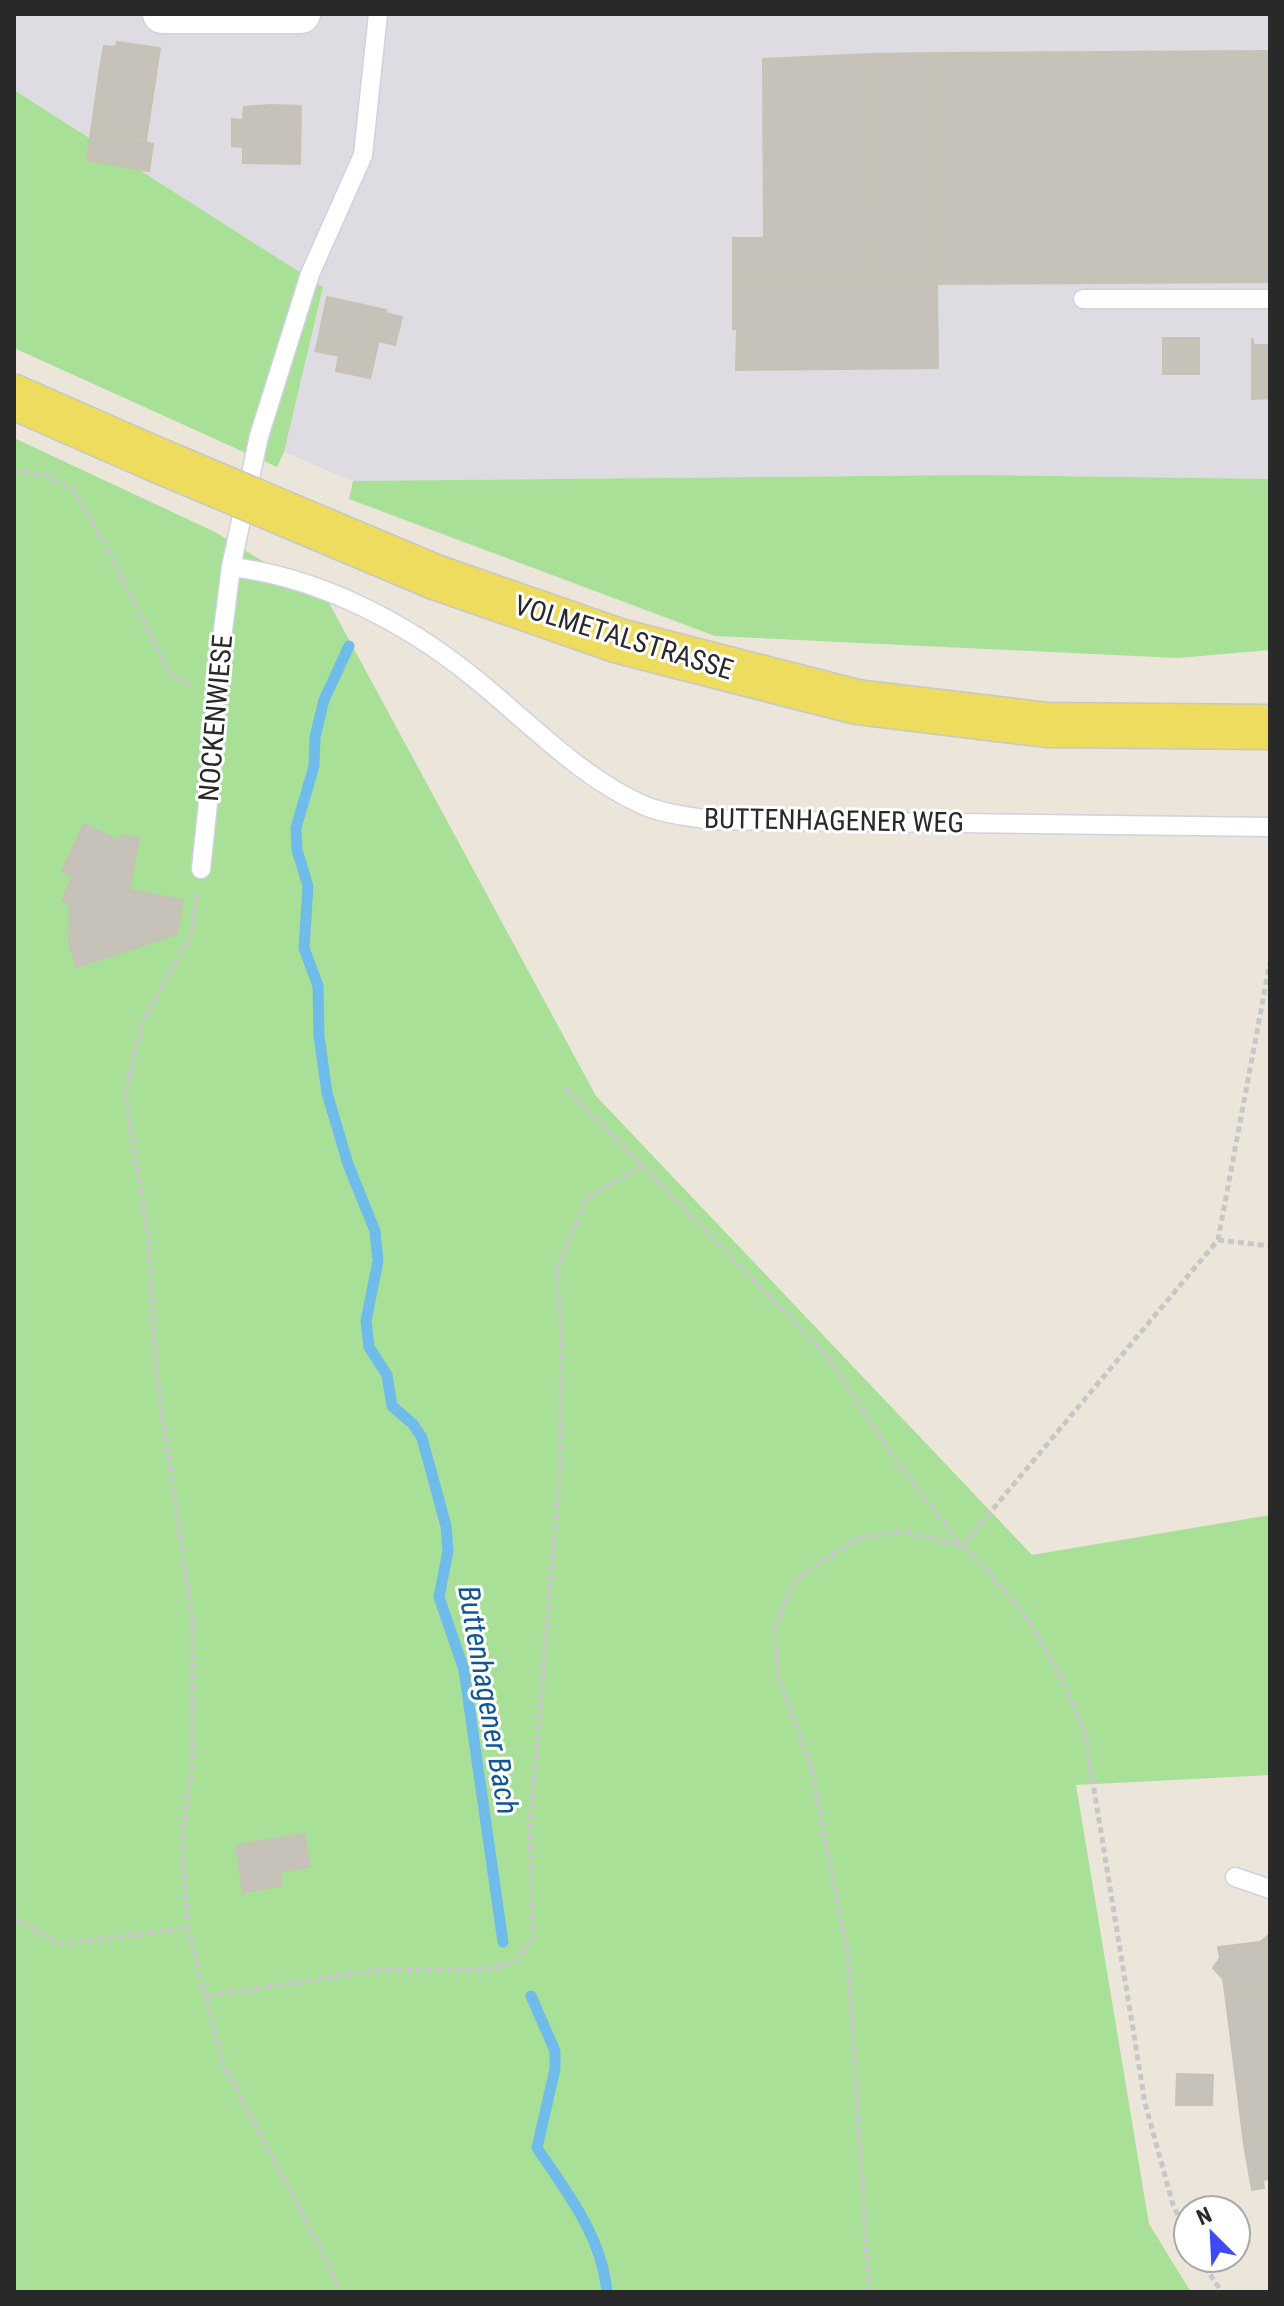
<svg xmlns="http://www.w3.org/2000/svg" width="1284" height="2306" viewBox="0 0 1284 2306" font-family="'Roboto Condensed',sans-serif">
	<rect width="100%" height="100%" fill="#ebe5da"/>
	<path fill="#dedbe3" d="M14 14H1270V479L979 475 353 481 284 452 323 287 14 90Z"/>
	<g fill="#a8e098">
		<path d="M14 90 323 287 284 452 277 467 14 348Z"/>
		<path d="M14 438 215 532 328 601 596 1096 1032 1555 1270 1515V1775L1076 1785 1149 2224 1191 2292H14Z"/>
		<path d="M979 475 1270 479V650L1177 658 715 636 349 499 353 481Z"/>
	</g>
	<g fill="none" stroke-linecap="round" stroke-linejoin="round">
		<g stroke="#6fbceb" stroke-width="11">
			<path d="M349 646 324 700 315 737 314 766 296 828 297 850 308 886 304 948 318 986 319 1036 327 1093 348 1164 375 1231 378 1261 366 1321 369 1347 387 1375 392 1406 413 1424 422 1438 446 1526 448 1551 439 1597 464 1670 503 1942"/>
			<path d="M531 1996 555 2051V2069L537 2148C567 2192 602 2237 607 2292"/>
		</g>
	</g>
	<g fill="#c6c2ba" stroke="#c6c2b4" stroke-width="2">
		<path d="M117 42 160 48 146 140 103 133 113 70 100 68 104 46 116 47Z"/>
		<path d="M1270 51V282L939 284V53Z"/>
		<path d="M939 53V284H869L870 54Z"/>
		<path d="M870 54 869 284 733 285V238H764L763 59Z"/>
		<path d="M100 68 113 70 103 133 153 144 149 171 87 160Z"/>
		<path d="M271 105 301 106 300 164 243 163V147L232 146V119L243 120 244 107Z"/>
		<path d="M869 284H937L938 368 736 370 737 329H733V285Z"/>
		<path d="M327 297 386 310 375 357 317 345Z"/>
		<path d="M385 313 402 317 395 345 379 341Z"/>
		<rect x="1163" y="338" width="36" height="36"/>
		<path d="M1252 338 1254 345H1270V398L1252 399Z"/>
		<path d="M317 345 375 357 370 378 336 371 339 356 315 351Z"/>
		<path d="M84 824 119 841 122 835 139 838 129 890 183 900 177 934 77 967 69 944 70 905 62 901 73 876 62 871Z"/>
		<path d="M304 1834 310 1867 279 1872 282 1886 243 1892 236 1845Z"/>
		<path d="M1270 1934V1994L1226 2000 1223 1979 1213 1968 1220 1958 1218 1947 1260 1942Z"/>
		<path d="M1270 1994V2141L1244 2144 1226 2000Z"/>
		<path d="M1177 2074 1213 2075 1212 2105H1176Z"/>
		<path d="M1270 2141V2179L1263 2180 1264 2188 1252 2190 1244 2144Z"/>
	</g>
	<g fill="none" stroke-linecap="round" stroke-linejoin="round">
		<g stroke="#d0d1e1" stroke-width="21">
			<g id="lane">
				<path d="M1083 299H1270"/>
				<path d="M231 567C318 577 405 622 473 677 528 721 577 775 643 805 663 814 688 816 709 820L1270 827"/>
				<path d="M201 869 215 737V693L231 567 259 436 310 274 363 155 378 14"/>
				<path d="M1235 1877 1270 1889"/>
			</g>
		</g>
		<g stroke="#d0d1e1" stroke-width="41">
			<path id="street" d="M162 14H301"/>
		</g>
		<g stroke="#c7c7c7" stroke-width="47">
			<g id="primary">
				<path d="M14 397 155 459"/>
				<path d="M619 641 857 702 1047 725 1270 727"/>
			</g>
		</g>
		<g stroke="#c7c7c7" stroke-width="5" stroke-dasharray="6 4" stroke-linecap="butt">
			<path d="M14 471 46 475 73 489 103 541 171 676 190 684"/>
			<path d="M197 894 192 933 142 1023 125 1094 148 1234 156 1371 193 1623 192 1765 182 1840 188 1928 222 2062 330 2266 338 2292"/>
			<path d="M565 1088 643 1166"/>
			<path d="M1218 1240 1270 1246"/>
			<path d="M14 1919 62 1944 188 1928"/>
			<path d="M207 1996 380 1970H482L514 1963 533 1937 530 1827 560 1468 562 1333 556 1272 587 1197 643 1166 830 1359 899 1465 962 1546 1218 1240 1270 962"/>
			<path d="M1199 2258 1222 2292"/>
			<path d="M869 2292 848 1956 811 1766 778 1676 775 1627 794 1581 856 1539 901 1531 962 1546 981 1563 1029 1621 1061 1677 1085 1734 1145 2103 1173 2205 1188 2235"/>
		</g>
		<use href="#lane" stroke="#fff" stroke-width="18"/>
		<use href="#street" stroke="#fff" stroke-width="38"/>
		<use href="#primary" stroke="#eddc5d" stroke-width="44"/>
		<g stroke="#c7c7c7" stroke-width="47" stroke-linecap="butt">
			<path id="primary-bridge" d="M155 459 435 577 619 641"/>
		</g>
		<use href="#primary-bridge" stroke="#eddc5d" stroke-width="44"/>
	</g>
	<g text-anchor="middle" stroke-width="6" stroke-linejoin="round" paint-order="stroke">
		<g font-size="28" fill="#292929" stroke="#fff">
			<text transform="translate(624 637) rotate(17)" y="10">VOLMETALSTRASSE</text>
			<text transform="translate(215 718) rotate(-85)" y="10">NOCKENWIESE</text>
			<text transform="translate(834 820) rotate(1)" y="10">BUTTENHAGENER WEG</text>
		</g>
		<g font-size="30" font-style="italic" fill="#105895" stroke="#fff">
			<text transform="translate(488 1700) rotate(80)" y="10">Buttenhagener Bach</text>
		</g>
	</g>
	<rect width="1284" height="2306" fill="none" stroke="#292929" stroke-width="32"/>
	<g transform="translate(1212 2234) rotate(336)"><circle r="38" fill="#ffffff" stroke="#a9a9a9" stroke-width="2"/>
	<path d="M0-6L14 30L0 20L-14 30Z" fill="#3d4af5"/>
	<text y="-12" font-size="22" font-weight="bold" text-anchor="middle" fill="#292929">N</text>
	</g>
</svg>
